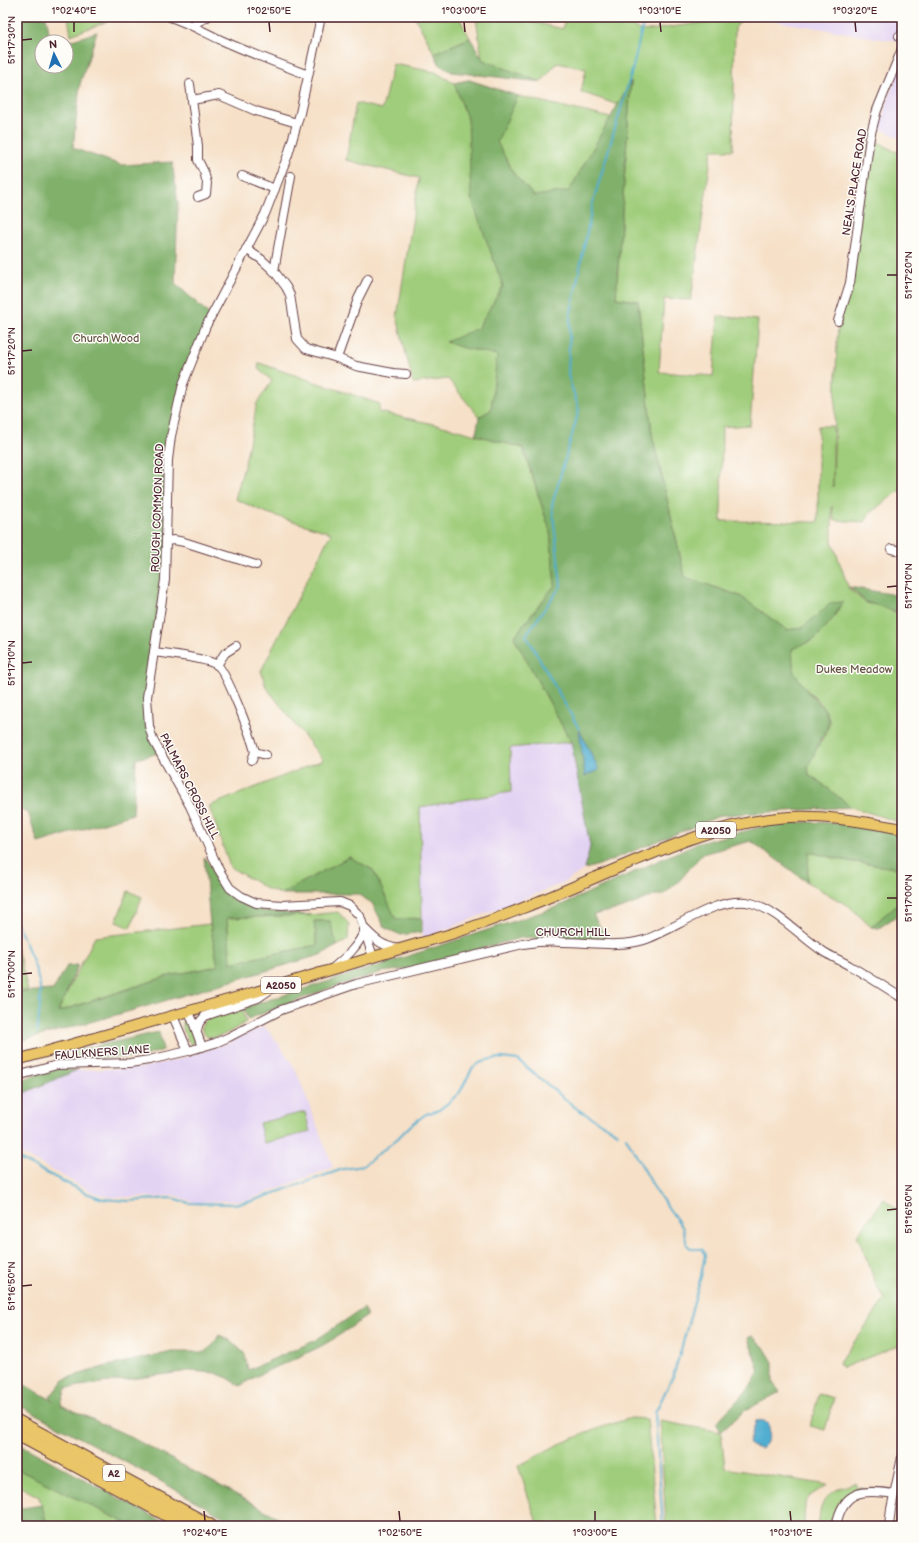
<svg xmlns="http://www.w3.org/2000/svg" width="919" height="1543" viewBox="0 0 919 1543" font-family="'Balsamiq Sans',sans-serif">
	<rect width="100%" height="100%" fill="#fdfcf7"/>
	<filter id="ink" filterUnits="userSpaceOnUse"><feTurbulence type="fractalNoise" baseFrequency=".025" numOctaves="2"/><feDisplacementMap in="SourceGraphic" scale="8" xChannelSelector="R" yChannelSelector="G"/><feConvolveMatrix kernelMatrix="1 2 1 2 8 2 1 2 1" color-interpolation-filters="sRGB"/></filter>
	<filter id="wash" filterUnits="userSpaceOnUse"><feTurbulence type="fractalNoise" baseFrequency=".012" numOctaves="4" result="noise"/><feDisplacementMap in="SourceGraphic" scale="16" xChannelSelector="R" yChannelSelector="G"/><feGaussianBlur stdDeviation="0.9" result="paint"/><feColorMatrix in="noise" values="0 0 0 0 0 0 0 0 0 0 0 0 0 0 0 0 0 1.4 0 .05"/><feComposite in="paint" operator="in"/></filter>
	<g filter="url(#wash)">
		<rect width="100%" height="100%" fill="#f6e0c7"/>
		<g fill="#e3d3f3">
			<path d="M744 17H902V38L896 40H888L764 19 763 20Z"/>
			<path d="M902 64V139L879 128 891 90Z"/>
			<path d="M571 742 590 846 585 869 561 884 423 938 420 807 510 792V748Z"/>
			<path d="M264 1026 278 1043 295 1068 333 1167 248 1200 194 1202 173 1195 158 1197H110L92 1192 28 1157 17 1154V1096L77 1070 141 1068 180 1059 231 1042Z"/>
		</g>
		<g fill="#a0cd7b" stroke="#757653">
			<path d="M68 17H119L71 35Z"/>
			<path d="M415 17H459L470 38 434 53Z"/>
			<path d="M476 17H512L563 29 565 17H614L642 31 744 17 735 28 733 150H712L691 300 664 299 659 372 713 376 718 316 758 320 750 425 722 427 721 521 818 522V426H833V487L837 341 839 315 845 301 870 137 894 151 902 153V489L871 512 865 522 834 520 832 506V541L849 589 866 603 877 605 902 615V823L851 807 816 779 809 776C809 773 808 769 808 767 810 754 831 731 829 720 826 702 802 690 794 674 791 667 792 656 792 649L815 639 831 621 843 602 831 604 802 628 787 630 740 596 685 577 652 434 638 301 616 298 631 82 618 105 581 92 586 69 557 63 541 82 482 60Z"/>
			<path d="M643 17H689L644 23Z"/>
			<path d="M393 64 435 72 454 83 469 80 518 96 611 118 574 202 563 317 460 347 497 355 491 410 479 417 448 379 413 383 397 317 419 178 346 160 356 103 382 109Z"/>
			<path d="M259 363 380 404 379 412 447 427 523 448 550 531 555 585 514 637 571 742 510 748 511 792 420 807 422 918 396 920 373 870 349 857 281 894 267 889 230 867 209 806 323 760 266 687 261 671 331 533 267 513 235 499 245 463 257 403 272 381 258 369Z"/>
			<path d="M809 852 848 861 902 869V900L871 927 850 907 807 882Z"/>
			<path d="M128 891 142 897 130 928 116 922Z"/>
			<path d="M338 912 349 924 348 940 337 946 330 921H314L317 945 231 963 227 918 310 915Z"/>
			<path d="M210 924 218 966 168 976 57 1012 95 937Z"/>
			<path d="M17 949 28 990 17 992Z"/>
			<path d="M241 1007 246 1022C237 1027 213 1045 204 1034 200 1029 202 1025 205 1020Z"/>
			<path d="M186 1019 193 1032 194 1044 192 1045C185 1037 183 1031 182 1021Z"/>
			<path d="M305 1112 310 1132 264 1143 259 1123Z"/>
			<path d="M884 1199 902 1213V1338H900L902 1340V1344L842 1368 839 1363 885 1299 878 1289 857 1235Z"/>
			<path d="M819 1394 834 1398 825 1430 810 1426Z"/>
			<path d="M631 1418 647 1419 657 1526H538L518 1466 557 1445 596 1429Z"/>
			<path d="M660 1421 721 1432 725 1468 828 1485C803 1499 805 1498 804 1526H666Z"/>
			<path d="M17 1469 132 1526H47L39 1497 17 1485Z"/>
			<path d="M855 1483 857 1488 862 1487V1490C841 1498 835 1502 832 1526H819C818 1499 830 1490 855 1483Z"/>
		</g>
		<g fill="#80b06b" stroke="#65684b">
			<path d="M17 17H46L51 42H42V66H66V42L97 32 80 84 73 148 121 165 172 162 178 203 175 283 211 316 198 346 171 436 165 580 147 697 159 753 136 759 133 814 38 843 28 812 18 808 17 804Z"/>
			<path d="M470 38 483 60 541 82 452 72 440 65 434 53Z"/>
			<path d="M469 80 518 96 497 142 514 174 534 196 569 191 631 81 616 298 638 301 652 434 685 577 740 596 787 630 802 628 831 603 843 602 831 621 815 639 792 649 794 673 809 693 825 710 829 721 826 732 821 739 808 767 809 776 816 779 851 807 722 815 599 865 585 869 590 846 571 742 514 637 555 585 550 531 523 448 476 435 479 417 491 410 497 355 460 347 446 342 478 328 503 286 471 198 468 121 454 83Z"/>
			<path d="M849 587 902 596V613L866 602Z"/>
			<path d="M809 822C841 823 871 826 902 835V869L848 861 809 852 807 882 751 841 702 854 680 880 663 895H656L623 908 593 915 607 938 593 941 535 939 532 937 520 938 407 969 382 972 327 989 248 1019 243 1008 384 964 557 907 695 844 772 824Z"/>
			<path d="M204 857 234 898 263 911 310 915 227 918 231 963 317 945 314 921H330L337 946 320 955 127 1012 17 1042V1028L18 1027 17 992 53 990 67 966 78 965 58 1012 168 976 218 966 210 924Z"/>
			<path d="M349 857 373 870 396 919 422 918V932L401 935 385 928 372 903 357 894H281Z"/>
			<path d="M902 900V912L879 928 871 927Z"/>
			<path d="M159 1032 163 1050 141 1057 75 1059 74 1051Z"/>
			<path d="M55 1069 77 1070 17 1096V1081Z"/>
			<path d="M364 1308 367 1316C348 1329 330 1343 309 1352 286 1364 262 1371 240 1386L228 1378 215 1373 189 1371 66 1388 61 1405 127 1435 294 1526H239L155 1478 17 1404V1381L54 1401 50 1397 64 1379 107 1366 172 1352H205L214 1344 219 1335 230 1340 245 1354 248 1370 314 1341Z"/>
			<path d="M752 1336 764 1347 773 1362V1383L780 1392 744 1411 721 1432 716 1423 749 1388 759 1371 748 1338Z"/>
			<path d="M17 1443 171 1526H132L17 1469Z"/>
			<path d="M42 1505 47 1526H17V1506L23 1508Z"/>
		</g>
		<g fill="#51aed0" stroke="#4e667e">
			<path d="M579 729 599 770 585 776Z"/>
			<path d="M756 1421C775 1416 772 1444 760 1449L751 1446 749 1443Z"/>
		</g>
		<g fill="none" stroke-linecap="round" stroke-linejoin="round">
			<g stroke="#51aed0" stroke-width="2">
				<path d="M17 325V326"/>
				<path d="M579 729 526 635 561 586 552 505 579 410 568 375 570 317 593 202 632 71 643 24 641 17"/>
				<path d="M17 924C25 942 38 969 40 989 41 1003 39 1018 37 1032"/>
				<path d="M626 1137 656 1191 683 1228 687 1245 692 1249H702L705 1255 701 1276 681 1350 673 1376 655 1413 663 1526"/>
				<path d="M17 1158 86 1193 103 1199 129 1201 172 1198 189 1203 233 1204 252 1201 343 1169 363 1166 397 1139 411 1125 426 1114 439 1110 448 1103 460 1092 473 1067 485 1060 501 1058 518 1060 577 1109 618 1133"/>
			</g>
		</g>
	</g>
	<g filter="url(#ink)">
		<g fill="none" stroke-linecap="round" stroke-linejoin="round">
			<g stroke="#643c42" stroke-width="10">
				<g id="minor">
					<path d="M125 17H126"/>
					<path d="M170 17C188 23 204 32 221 40 250 53 279 64 308 75"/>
					<path d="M321 17 300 113 288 155 265 214 206 326 183 384 171 436 168 460 165 580 147 697 149 726 153 740 190 806 219 870 230 888 241 896 256 903 282 905 340 902 350 906 360 916 373 957"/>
					<path d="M192 25 207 17"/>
					<path d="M899 36 902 35"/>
					<path d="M190 84 198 146V160L204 172 207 183 206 194 198 197"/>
					<path d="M192 100 219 95 256 111 297 123"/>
					<path d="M242 176 275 189"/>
					<path d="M246 249 261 259 274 271 286 287 290 295 297 339 306 349 337 358 356 366 393 373 406 374"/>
					<path d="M274 271 291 176"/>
					<path d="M838 321 850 283 870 137 877 110 902 49"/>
					<path d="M337 358 358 299 368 279"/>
					<path d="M166 541 174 540 184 542 256 565"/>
					<path d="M891 549 902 551"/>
					<path d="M154 652C168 654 207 658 217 665 226 670 252 739 255 752"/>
					<path d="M217 665 225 653 236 646"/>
					<path d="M252 760 255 752 266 755"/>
					<path d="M333 968C346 957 359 946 365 929 377 941 382 946 399 949"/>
					<path d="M189 1011 202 1047"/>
					<path d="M173 1016 188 1051"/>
					<path d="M197 1030 199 1023 205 1016 258 998 271 989"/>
					<path d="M17 1076 57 1065 130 1063 149 1060 188 1051 215 1043 229 1037 281 1010 356 984 523 944C536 942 549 941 562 942 589 942 618 948 644 940 675 930 717 895 751 903 776 909 802 938 824 952 832 957 842 961 850 966 868 976 885 987 902 998"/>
					<path d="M836 1526C843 1490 862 1489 894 1494"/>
					<path d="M889 1526 891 1509 902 1457"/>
				</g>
			</g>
			<g stroke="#643c42" stroke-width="12">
				<path id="major" d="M17 1060C135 1026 253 994 370 958 398 949 426 942 454 933 514 914 570 888 627 864 678 843 722 824 778 818 819 814 861 821 902 829"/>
			</g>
			<g stroke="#643c42" stroke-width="14">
				<g id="highway">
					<path d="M17 1421 211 1526"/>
					<path d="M17 1434 187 1526"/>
				</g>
			</g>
			<use href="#minor" stroke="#fff" stroke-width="8"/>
			<use href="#major" stroke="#eac669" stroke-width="10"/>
			<use href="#highway" stroke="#eac669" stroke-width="12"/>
		</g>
	</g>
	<path fill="none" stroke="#4a1f2b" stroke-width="1.5" d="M74 22V32M269 22 270 32M464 22 465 32M660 22 661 32M855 22 856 32M22 40 32 39M887 275H897M22 351 32 350M887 587 897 586M22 663 32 662M887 898H897M22 974 32 973M887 1210 897 1209M22 1286 32 1285M204 1511 205 1521M399 1511 400 1521M595 1511V1521M790 1511 791 1521"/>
	<g text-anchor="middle" stroke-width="3" stroke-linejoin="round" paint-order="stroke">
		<g fill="#fdfcf7" stroke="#806168" stroke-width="1">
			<rect x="696" y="822" width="40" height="16" rx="3"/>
			<rect x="261" y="977" width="40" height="16" rx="3"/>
			<rect x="103" y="1465" width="22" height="16" rx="3"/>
		</g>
		<g font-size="10" font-weight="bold" fill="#4a1f2b">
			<text x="716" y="834">A2050</text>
			<text x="281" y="989">A2050</text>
			<text x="114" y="1477">A2</text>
		</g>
		<g font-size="11" fill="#4a1f2b" stroke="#fdfcf7">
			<text transform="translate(854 182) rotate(-81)" y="4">NEAL'S PLACE ROAD</text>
			<text transform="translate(157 508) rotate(-88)" y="4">ROUGH COMMON ROAD</text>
			<text transform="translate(190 786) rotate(63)" y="4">PALMARS CROSS HILL</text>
			<text x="573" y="936">CHURCH HILL</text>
			<text transform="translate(102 1052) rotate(-4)" y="4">FAULKNERS LANE</text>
		</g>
		<g font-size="11" fill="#645343" stroke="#fdfcf7">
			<text x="106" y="342">Church Wood</text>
			<text x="854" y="673">Dukes Meadow</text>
		</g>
	</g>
	<rect width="919" height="1543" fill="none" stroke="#fdfcf7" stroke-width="44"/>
	<g transform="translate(54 54) rotate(355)"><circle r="19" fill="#fdfcf7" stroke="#b5a4a5"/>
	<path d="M0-3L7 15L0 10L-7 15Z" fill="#1f6fb2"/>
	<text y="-6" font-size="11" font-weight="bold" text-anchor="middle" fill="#4a1f2b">N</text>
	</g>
	<rect x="22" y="22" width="875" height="1499" fill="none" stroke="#4a1f2b" stroke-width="1.5"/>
	<g font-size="10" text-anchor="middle" fill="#4a1f2b">
		<text x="74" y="14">1°02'40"E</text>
		<text x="269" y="14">1°02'50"E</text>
		<text x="464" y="14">1°03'00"E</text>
		<text x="660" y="14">1°03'10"E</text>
		<text x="855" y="14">1°03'20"E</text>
		<text transform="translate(11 40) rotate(-90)" y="4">51°17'30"N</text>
		<text transform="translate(908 275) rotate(-90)" y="4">51°17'20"N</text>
		<text transform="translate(11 351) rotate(-90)" y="4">51°17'20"N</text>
		<text transform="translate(908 586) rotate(-90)" y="4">51°17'10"N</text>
		<text transform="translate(11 663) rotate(-90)" y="4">51°17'10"N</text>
		<text transform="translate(908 898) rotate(-90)" y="4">51°17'00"N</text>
		<text transform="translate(11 974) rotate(-90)" y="4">51°17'00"N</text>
		<text transform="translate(908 1209) rotate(-90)" y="4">51°16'50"N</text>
		<text transform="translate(11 1286) rotate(-90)" y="4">51°16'50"N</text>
		<text x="205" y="1536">1°02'40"E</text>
		<text x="400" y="1536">1°02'50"E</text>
		<text x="595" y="1536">1°03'00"E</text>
		<text x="791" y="1536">1°03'10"E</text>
	</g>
</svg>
